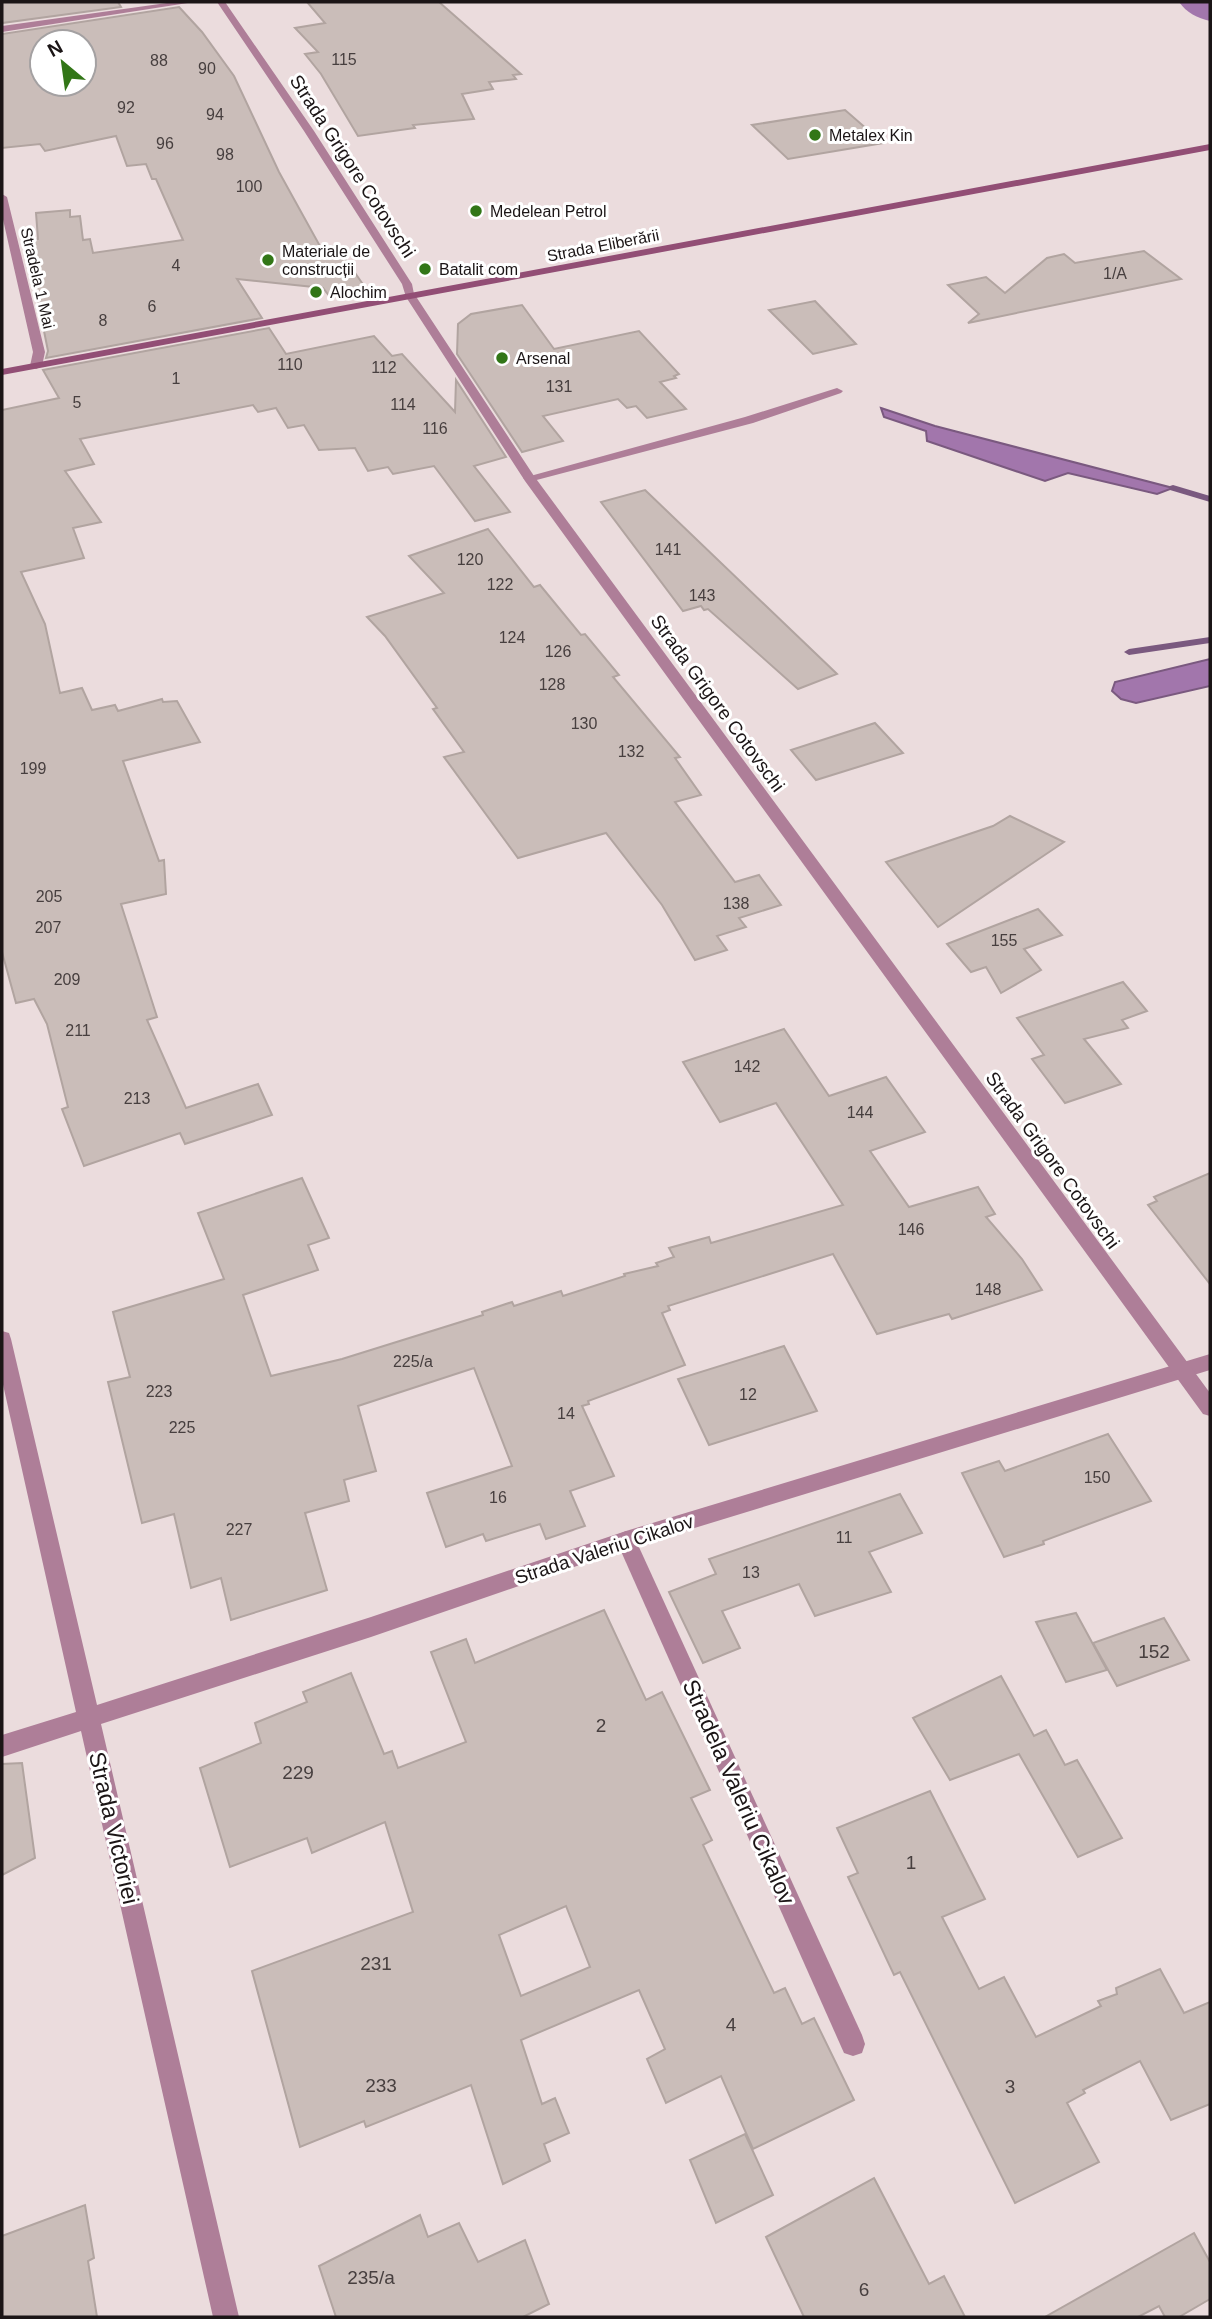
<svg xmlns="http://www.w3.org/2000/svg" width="1212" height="2319" viewBox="0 0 1212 2319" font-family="Helvetica,sans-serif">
	<rect width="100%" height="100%" fill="#ebdcdd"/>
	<g fill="#a276ac" stroke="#7a597f" stroke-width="2">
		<path d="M881 408 935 426 1173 488 1157 494 1068 473 1045 481 927 441 926 431 884 417Z"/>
		<path d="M1210 659V686L1136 703 1121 699 1112 691 1115 682Z"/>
	</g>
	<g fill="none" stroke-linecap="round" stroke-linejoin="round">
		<g fill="#7a597f" fill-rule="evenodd">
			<path d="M1173 485 1210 496V502L1170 490V486Z"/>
			<path d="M1210 637V643L1129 655 1124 652 1129 649Z"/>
		</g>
		<path fill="#a276ac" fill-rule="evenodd" d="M1179 2H1210V21C1197 18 1187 13 1179 2Z"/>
	</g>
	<g fill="#cabdb9" stroke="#b1a4a0" stroke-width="2" fill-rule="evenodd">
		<path d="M2 2H118L121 7 2 23Z"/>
		<path d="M307 2H439L521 74 513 75 516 79 489 82 493 89 462 94 474 119 413 125 415 128 358 136 321 74 305 54 318 52 295 28 325 23Z"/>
		<path d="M179 7 202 32 234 76 279 172 321 248 336 246 367 290 330 297 323 288 237 279 262 318 46 358 48 351 26 241 38 239 36 213 70 210V217L80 216 83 240 90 239 93 253 183 240 156 179H152L146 164 127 166 116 136 45 151 40 144 2 148V34ZM42 42H84V84H42Z"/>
		<path d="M845 110 883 143 788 159 752 125Z"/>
		<path d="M1144 251 1181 279 968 323 979 314 948 285 986 277 1005 293 1047 258 1064 254 1075 263Z"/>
		<path d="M815 301 856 344 813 354 769 310Z"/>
		<path d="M522 305 554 349 639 331 679 374 674 376 676 378 660 382 686 409 647 418 636 406 627 408 618 399 543 416 563 441 522 452 457 354 458 324 471 314Z"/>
		<path d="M269 328 286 354 374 336 392 356 402 354 455 412 456 380 506 457 474 466 510 512 475 521 434 466 393 474 388 467 368 471 355 448 319 450 304 425 288 428 276 408 258 412 253 405 80 439 94 464 65 471 101 522 73 528 84 558 21 572 45 624 60 693 82 688 92 710 115 705 118 711 162 699 163 702 177 701 200 742 123 761 159 861 164 860 166 894 121 904 157 1017 147 1020 186 1108 258 1084 272 1115 185 1144 180 1133 84 1166 62 1109 68 1107 47 1024 34 999 16 1003 2 952V410L59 398 43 370Z"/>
		<path d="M645 490 837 674 798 689 708 609 704 610 701 606 683 611 601 502Z"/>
		<path d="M488 529 534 587 540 585 581 635 585 634 619 675 613 677 680 757 675 758 701 795 675 802 735 882 759 875 781 905 739 918 746 927 717 936 727 950 695 960 662 905 606 833 518 858 444 757 464 752 433 709 437 708 385 636 367 617 444 593 409 556Z"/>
		<path d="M875 723 903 753 816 780 791 750Z"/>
		<path d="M1010 816 1064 842 938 927 886 862 993 826Z"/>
		<path d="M1038 909 1062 935 1024 949 1041 970 1001 993 986 967 971 972 947 944Z"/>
		<path d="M1123 982 1147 1011 1122 1020 1128 1028 1084 1039 1121 1084 1065 1103 1032 1059 1044 1055 1017 1018Z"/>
		<path d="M784 1029 829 1096 886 1077 925 1132 870 1151 909 1207 978 1187 995 1214 986 1217 1022 1259 1042 1290 952 1319 949 1314 877 1334 833 1254 668 1306 670 1310 662 1313 685 1365 588 1401 589 1404 582 1406 614 1476 570 1491 585 1526 546 1539 540 1524 486 1541 483 1534 446 1547 427 1493 512 1466 474 1368 358 1406 376 1471 344 1480 349 1501 305 1513 327 1590 231 1620 221 1578 191 1588 174 1514 142 1523 108 1382 130 1377 113 1312 224 1279 198 1213 302 1178 329 1238 308 1245 318 1270 243 1295 271 1376 342 1359 483 1315 482 1312 512 1302 514 1306 561 1291 563 1296 625 1276 624 1274 658 1266 656 1263 674 1257 669 1248 709 1237 711 1243 843 1205 776 1103 720 1122 683 1062Z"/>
		<path d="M1210 1173V1284L1148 1205 1157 1201 1154 1197Z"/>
		<path d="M784 1346 817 1411 709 1445 678 1379Z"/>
		<path d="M1108 1434 1151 1501 1043 1541 1044 1544 1004 1557 962 1473 999 1461 1005 1471Z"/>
		<path d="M900 1494 922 1533 869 1552 891 1592 815 1616 799 1584 722 1611 740 1648 703 1663 669 1592 716 1574 709 1559Z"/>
		<path d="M604 1610 646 1700 662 1692 710 1790 691 1798 712 1840 703 1845 774 1993 785 1988 802 2024 814 2018 854 2100 753 2149 721 2076 666 2103 647 2059 665 2049 639 1990 521 2040 542 2104 555 2098 569 2133 544 2144 550 2161 503 2184 471 2085 366 2127 364 2121 300 2147 252 1971 413 1912 385 1822 312 1853 307 1838 230 1867 200 1768 261 1743 255 1723 307 1702 303 1692 351 1673 384 1754 392 1751 398 1768 466 1742 431 1652 466 1639 475 1663ZM566 1906 590 1967 521 1996 499 1935Z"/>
		<path d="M1076 1613 1107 1670 1066 1682 1036 1622Z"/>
		<path d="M1164 1618 1189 1660 1117 1686 1093 1643Z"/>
		<path d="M1001 1676 1034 1736 1046 1730 1065 1765 1077 1760 1122 1838 1078 1857 1019 1754 950 1780 913 1718Z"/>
		<path d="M22 1763 35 1858 2 1875V1764Z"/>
		<path d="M930 1791 985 1899 942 1917 979 1989 1004 1977 1036 2037 1101 2006 1098 2001 1117 1994 1116 1988 1160 1969 1184 2013 1210 2002V2104L1171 2120 1140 2061 1083 2090 1085 2093 1067 2103 1099 2162 1015 2203 900 1972 894 1975 848 1877 858 1873 837 1828Z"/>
		<path d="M745 2134 773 2195 716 2223 690 2160Z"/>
		<path d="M874 2178 929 2284 944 2276 965 2317H804L766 2237Z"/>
		<path d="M85 2205 94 2258 88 2261 97 2317H2V2236Z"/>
		<path d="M420 2215 428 2237 459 2223 478 2262 525 2240 549 2304 523 2317H336L319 2266Z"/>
		<path d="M1194 2233 1210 2262V2299L1179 2317H1165L1159 2306 1138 2317H1045Z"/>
	</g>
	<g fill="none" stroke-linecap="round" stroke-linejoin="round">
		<g fill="#ae7e98" fill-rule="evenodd">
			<path d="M837 388 843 391 841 393 753 423 529 482 523 478 745 417Z"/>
			<path d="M626 1531 633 1534 862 2035 865 2044 862 2053 853 2056 844 2053 616 1540 619 1534Z"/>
		</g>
		<g fill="#ae7e98" fill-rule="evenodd">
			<path d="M174 2H194L2 32V26Z"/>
			<path d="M217 2H225L314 131 412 284 415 299 406 297 402 284 304 131Z"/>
			<path d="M2 194 7 197 45 352 42 366 36 369 30 366 33 352 2 215Z"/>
			<path d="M2 1331 9 1333 11 1339 97 1705 371 1617 626 1531 1210 1354V1370L626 1549 371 1637 101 1724 239 2317H213L81 1731 2 1757V1735L76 1712 2 1380Z"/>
		</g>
		<path fill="#ae7e98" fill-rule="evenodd" d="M407 295H415L534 476 1210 1393V1416L1203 1414 525 481 406 297Z"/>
		<path fill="#924e75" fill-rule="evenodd" d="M1210 144V150L2 375V369Z"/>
	</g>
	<g fill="#327617" stroke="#fff" stroke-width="2.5">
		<circle cx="815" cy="135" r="7"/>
		<circle cx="476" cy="211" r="7"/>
		<circle cx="268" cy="260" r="7"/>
		<circle cx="425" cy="269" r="7"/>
		<circle cx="316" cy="292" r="7"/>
		<circle cx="502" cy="358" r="7"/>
	</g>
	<g text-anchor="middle" stroke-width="6" stroke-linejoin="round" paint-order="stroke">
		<g font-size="16" fill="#473f3f">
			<text x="344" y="65">115</text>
			<text x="159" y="66">88</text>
			<text x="207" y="74">90</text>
			<text x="126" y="113">92</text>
			<text x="215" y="120">94</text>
			<text x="165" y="149">96</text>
			<text x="225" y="160">98</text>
			<text x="249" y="192">100</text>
			<text x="176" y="271">4</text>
			<text x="1115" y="279">1/A</text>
			<text x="152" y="312">6</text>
			<text x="103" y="326">8</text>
			<text x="290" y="370">110</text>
			<text x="384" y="373">112</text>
			<text x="176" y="384">1</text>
			<text x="559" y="392">131</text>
			<text x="77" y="408">5</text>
			<text x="403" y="410">114</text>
			<text x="435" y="434">116</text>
			<text x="668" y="555">141</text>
			<text x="470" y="565">120</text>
			<text x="500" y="590">122</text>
			<text x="702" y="601">143</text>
			<text x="512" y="643">124</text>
			<text x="558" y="657">126</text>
			<text x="552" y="690">128</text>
			<text x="584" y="729">130</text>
			<text x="631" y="757">132</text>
			<text x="33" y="774">199</text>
			<text x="49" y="902">205</text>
			<text x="736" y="909">138</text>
			<text x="48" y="933">207</text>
			<text x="1004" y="946">155</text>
			<text x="67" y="985">209</text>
			<text x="78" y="1036">211</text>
			<text x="747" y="1072">142</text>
			<text x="137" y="1104">213</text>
			<text x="860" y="1118">144</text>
			<text x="911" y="1235">146</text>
			<text x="988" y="1295">148</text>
			<text x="413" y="1367">225/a</text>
			<text x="159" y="1397">223</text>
			<text x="748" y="1400">12</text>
			<text x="566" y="1419">14</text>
			<text x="182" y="1433">225</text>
			<text x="1097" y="1483">150</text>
			<text x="498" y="1503">16</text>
			<text x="239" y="1535">227</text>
			<text x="844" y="1543">11</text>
			<text x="751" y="1578">13</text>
		</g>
		<g font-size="16" fill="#1b1516" stroke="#fff" text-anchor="start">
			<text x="829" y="141">Metalex Kin</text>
			<text x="490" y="217">Medelean Petrol</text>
			<text x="282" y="257">Materiale de<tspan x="282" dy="18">construcții</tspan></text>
			<text x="439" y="275">Batalit com</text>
			<text x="330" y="298">Alochim</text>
			<text x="516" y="364">Arsenal</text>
		</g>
		<g font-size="16" fill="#1b1516" stroke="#fff">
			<text transform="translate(603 245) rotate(-11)" y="6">Strada Eliberării</text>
			<text transform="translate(38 278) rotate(77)" y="6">Stradela 1 Mai</text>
		</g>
		<g font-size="19" fill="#1b1516" stroke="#fff">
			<text transform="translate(353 166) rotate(57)" y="7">Strada Grigore Cotovschi</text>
			<text transform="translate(718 703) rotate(54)" y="7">Strada Grigore Cotovschi</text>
			<text transform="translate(1053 1160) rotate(54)" y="7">Strada Grigore Cotovschi</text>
			<text transform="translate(604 1549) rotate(-18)" y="7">Strada Valeriu Cikalov</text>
		</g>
		<g font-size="19" fill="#473f3f">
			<text x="1154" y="1658">152</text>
			<text x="601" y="1732">2</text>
			<text x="298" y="1779">229</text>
			<text x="911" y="1869">1</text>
			<text x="376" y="1970">231</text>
			<text x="731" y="2031">4</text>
			<text x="381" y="2092">233</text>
			<text x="1010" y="2093">3</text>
			<text x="371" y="2284">235/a</text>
			<text x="864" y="2296">6</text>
		</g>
		<g font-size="23" fill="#1b1516" stroke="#fff">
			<text transform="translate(739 1792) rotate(66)" y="8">Stradela Valeriu Cikalov</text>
			<text transform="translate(114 1828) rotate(77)" y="8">Strada Victoriei</text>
		</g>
	</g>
	<rect width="1212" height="2319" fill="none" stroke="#1b1516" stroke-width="7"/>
	<g transform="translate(63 63) rotate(331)"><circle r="33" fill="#ffffff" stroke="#a4a1a2" stroke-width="2"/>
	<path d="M0-5L12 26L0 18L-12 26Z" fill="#327617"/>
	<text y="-10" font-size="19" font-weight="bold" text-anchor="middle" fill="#1b1516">N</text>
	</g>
</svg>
